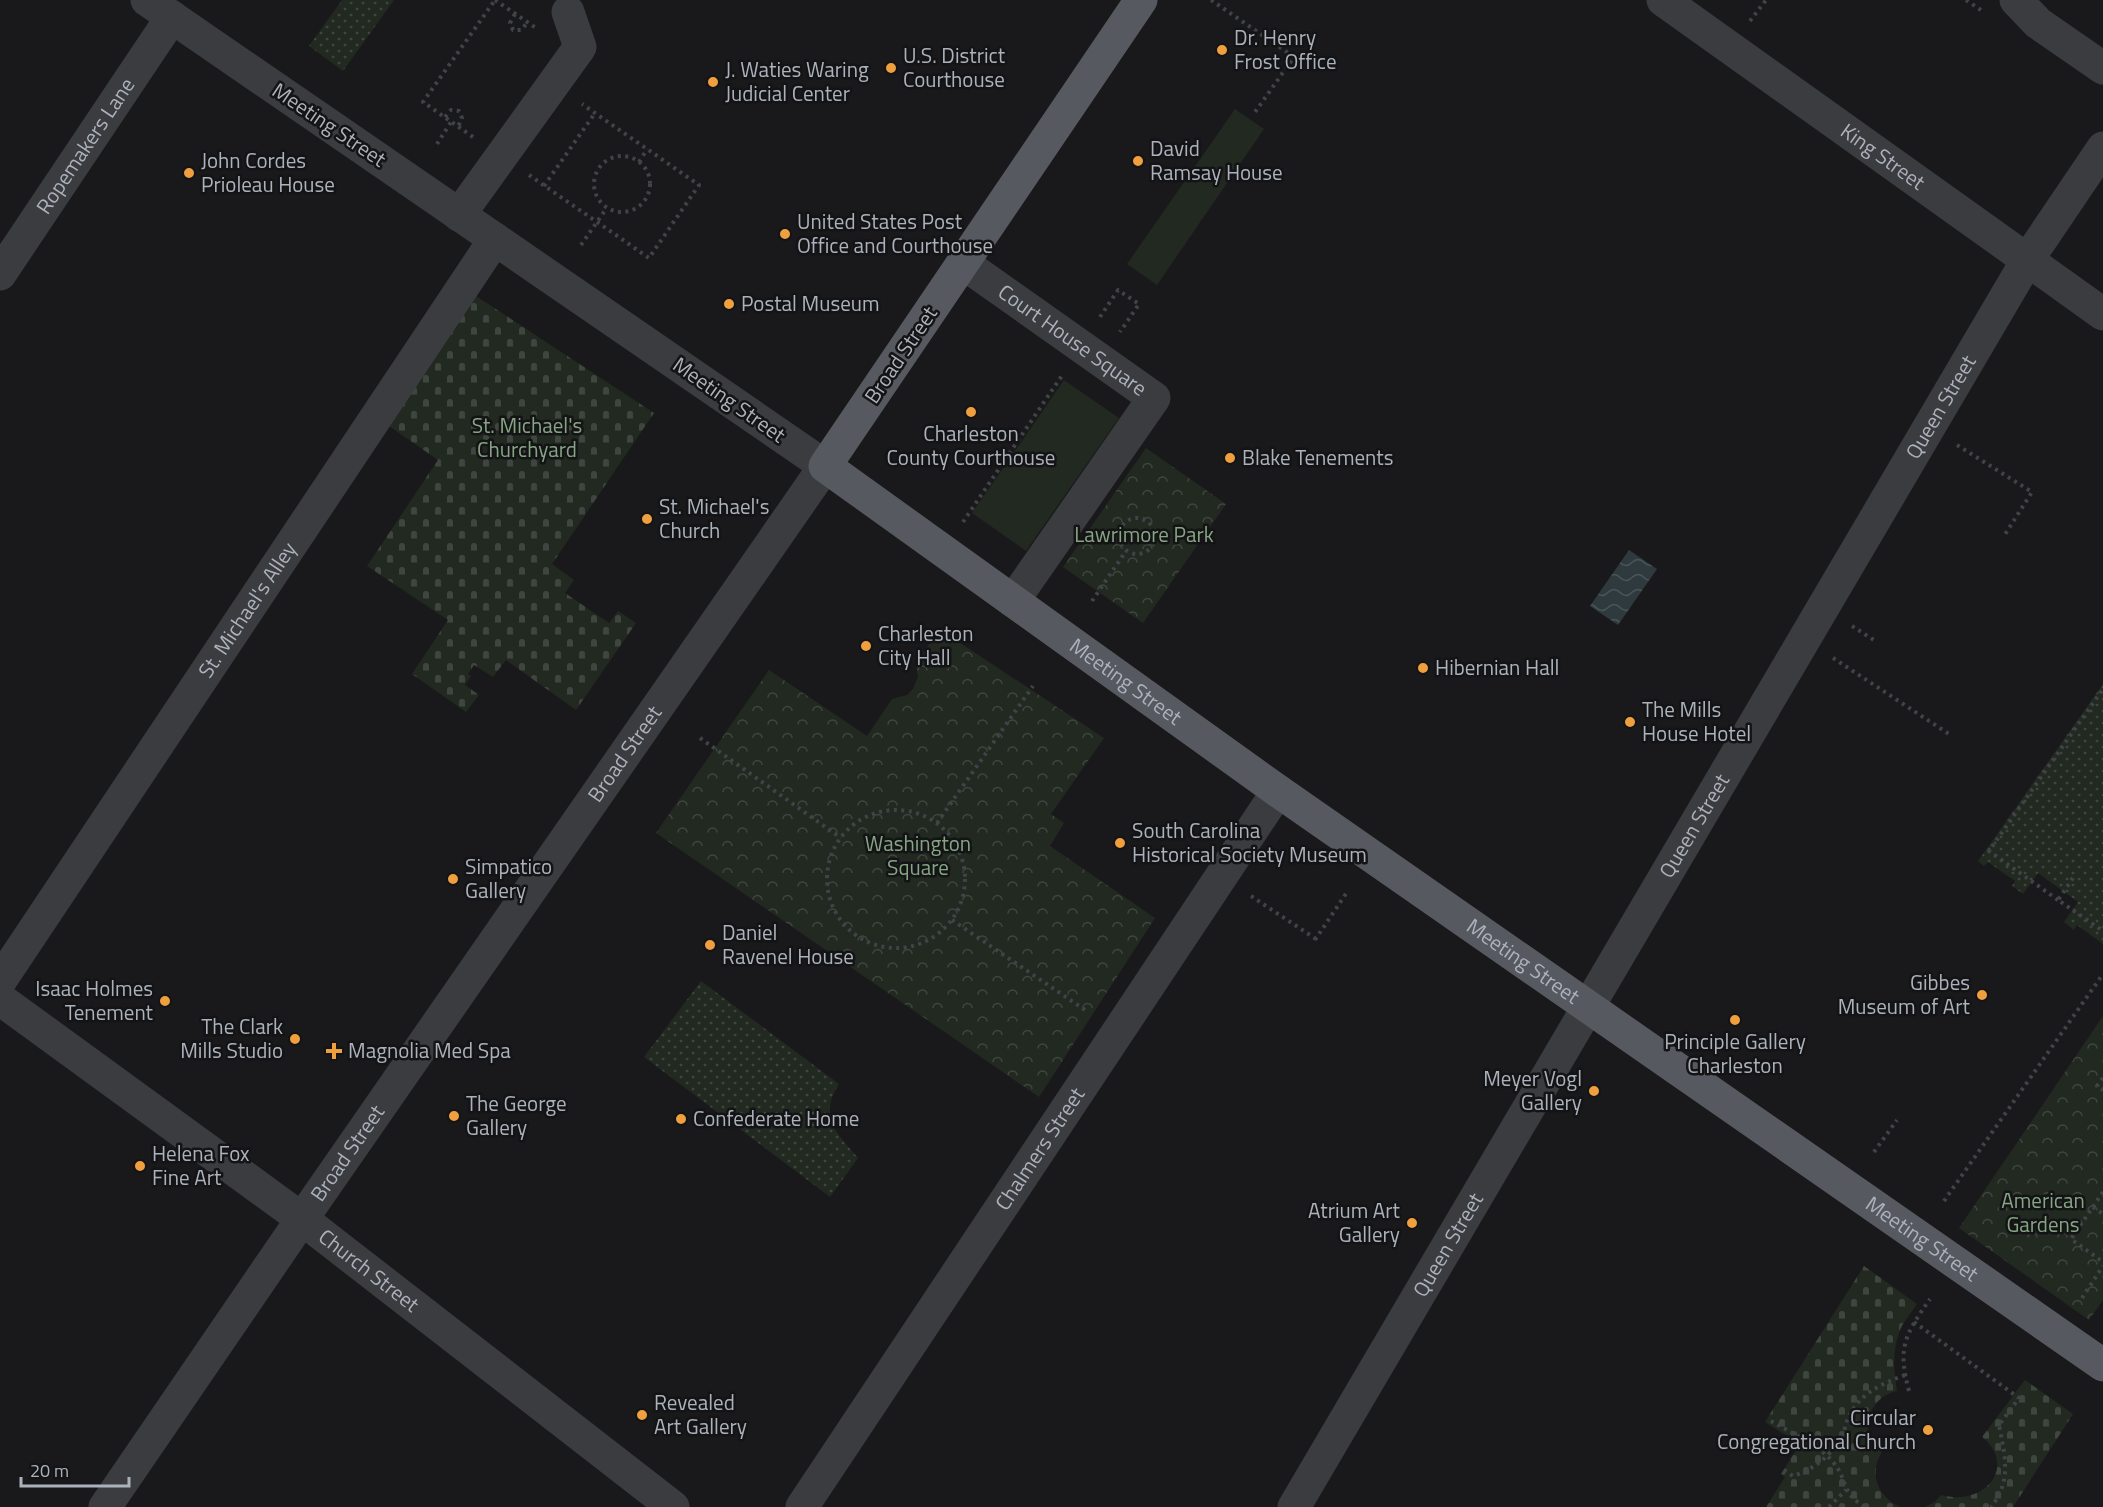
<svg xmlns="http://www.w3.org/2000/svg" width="2103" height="1507" viewBox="0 0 2103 1507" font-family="'Titillium Web',sans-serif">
	<defs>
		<pattern id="cemetery-stones" width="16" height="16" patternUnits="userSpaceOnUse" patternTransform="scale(1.5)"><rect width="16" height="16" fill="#212921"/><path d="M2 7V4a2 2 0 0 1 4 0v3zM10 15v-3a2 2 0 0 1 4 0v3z" fill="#3f463f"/></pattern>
		<pattern id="park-crowns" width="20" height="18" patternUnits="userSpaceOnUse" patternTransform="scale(1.5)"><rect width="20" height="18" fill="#212921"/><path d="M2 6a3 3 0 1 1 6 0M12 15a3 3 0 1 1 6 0" fill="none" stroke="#3f463f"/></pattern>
		<pattern id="garden-dots" width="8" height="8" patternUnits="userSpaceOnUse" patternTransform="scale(1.5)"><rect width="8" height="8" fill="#212921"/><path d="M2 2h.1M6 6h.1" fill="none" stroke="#3f463f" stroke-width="1.8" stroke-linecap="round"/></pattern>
		<pattern id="water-waves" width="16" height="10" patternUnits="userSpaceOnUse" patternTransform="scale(1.5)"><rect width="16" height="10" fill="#2f3a3f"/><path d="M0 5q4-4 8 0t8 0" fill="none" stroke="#4a5459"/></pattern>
	</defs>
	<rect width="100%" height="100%" fill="#19191b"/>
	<g fill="#212921">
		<path d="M1235 109 1264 129 1157 285 1127 264Z"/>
		<path d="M1064 380 1119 418 1026 551 972 513Z"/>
	</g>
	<g fill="url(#cemetery-stones)">
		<path d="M476 296 654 413 552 564 574 580 565 593 609 623 618 611 636 623 576 710 506 660 493 677 474 665 468 674 471 676 465 685 479 695 466 712 412 674 448 620 367 566 438 460 389 426Z"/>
		<path d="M1864 1266 1917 1304C1911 1313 1902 1323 1899 1333 1892 1351 1894 1372 1897 1391 1868 1397 1857 1434 1882 1452 1868 1473 1878 1497 1900 1507H1766L1785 1477 1781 1474 1800 1444 1765 1422Z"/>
		<path d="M2025 1380 2073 1414 2013 1507H1925L1935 1502 1941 1495C1985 1507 2018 1466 1982 1437Z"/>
	</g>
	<g fill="url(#park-crowns)">
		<path d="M1146 448 1226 504 1143 623 1063 567Z"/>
		<path d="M939 629 1104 738 1051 814 1064 823 1050 846 1155 918 1039 1097 656 833 769 670 867 736 892 699 907 695 913 689 918 677 916 664Z"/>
		<path d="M2103 1016V1300L2089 1320 1959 1228Z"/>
	</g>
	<g fill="url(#garden-dots)">
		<path d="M342 0H394L343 71 309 46Z"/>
		<path d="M2103 684V944L2077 925 2074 930 2064 922 2078 902 2038 873 2023 894 2012 886 2015 881 1988 862 1984 866 1978 861Z"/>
		<path d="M701 981 839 1084C818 1116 837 1134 858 1158L830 1197 644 1057Z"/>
	</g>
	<path fill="url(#water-waves)" d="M1629 550 1657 569 1618 625 1590 606Z"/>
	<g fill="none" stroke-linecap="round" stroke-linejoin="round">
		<g stroke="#404347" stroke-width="4" stroke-dasharray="3 4.5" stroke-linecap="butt">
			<path d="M495 0 536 28"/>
			<path d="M1211 0 1294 57 1253 115"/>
			<path d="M1966 0 1984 12"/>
			<path d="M515 14 510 23 513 30H521L528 22"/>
			<path d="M1750 21 1766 0"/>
			<path d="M445 117 451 110 459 111 462 118 458 127"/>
			<path d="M473 137 423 102 495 0"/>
			<path d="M437 144 451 122"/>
			<circle cx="622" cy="184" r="28"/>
			<path d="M639 162 647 149"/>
			<path d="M529 175 649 258 699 185 582 104"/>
			<path d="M544 186 595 113"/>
			<path d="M581 245 606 209"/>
			<path d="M1100 317 1118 290 1139 304 1120 332"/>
			<path d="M1957 445 2032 492 2004 536"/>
			<circle cx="1137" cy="536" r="18"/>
			<path d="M963 522 1063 374"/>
			<path d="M1092 601 1126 551"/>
			<path d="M1852 626 1877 642"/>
			<path d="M1833 658 1952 736"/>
			<path d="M700 738 841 838"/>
			<circle cx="896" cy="879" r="69"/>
			<path d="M937 823 1033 686"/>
			<path d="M2073 878 2058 900 2103 931"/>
			<path d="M1251 896 1316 939"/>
			<path d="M2058 900 1989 851 2103 689"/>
			<path d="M952 920 1088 1012"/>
			<path d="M1315 940 1347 892"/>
			<path d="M2103 1078 2097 1086 2103 1090"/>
			<path d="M1874 1152 1897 1120"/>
			<path d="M2103 1192 2071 1239 2103 1262"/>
			<path d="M1944 1201 2103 974"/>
			<path d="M2093 1207 2103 1214"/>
			<path d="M2082 1298 2103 1266"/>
			<path d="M1914 1322 2019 1398 1999 1425C2005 1456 2012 1481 1991 1507"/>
			<path d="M1909 1391C1897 1347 1905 1335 1930 1299"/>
			<path d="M1771 1421C1791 1433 1818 1444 1833 1462 1849 1481 1839 1491 1865 1507"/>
			<path d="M1784 1470 1793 1476C1813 1470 1834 1454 1843 1434 1845 1429 1846 1422 1849 1416 1861 1393 1881 1384 1905 1375"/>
			<path d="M1829 1507 1846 1490"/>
		</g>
		<g stroke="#3a3c40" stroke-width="33">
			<path id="s1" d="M1663 0 2103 314"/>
			<path d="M2016 0 2038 23 2103 68"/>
			<path d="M459 215 580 47 568 12"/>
			<path id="s2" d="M963 263 1154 398 1013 601"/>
			<path id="s3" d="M0 274 172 17"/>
			<path id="s4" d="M0 981 495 239"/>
			<path id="s5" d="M0 999 302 1219 673 1507"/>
			<path id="s6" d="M105 1507 302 1219 825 466 147 0"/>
			<path id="s7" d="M802 1507 1278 791"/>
			<path id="s8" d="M1294 1507 2028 259 2103 148"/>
		</g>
		<path stroke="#56595f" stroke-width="33" id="s9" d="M1141 0 825 466 1278 791 2103 1365"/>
	</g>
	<g fill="#ef9f3e" stroke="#141416" stroke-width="2">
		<circle cx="1222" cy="50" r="6"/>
		<circle cx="891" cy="68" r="6"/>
		<circle cx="713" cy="82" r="6"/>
		<circle cx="1138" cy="161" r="6"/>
		<circle cx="189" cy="173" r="6"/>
		<circle cx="785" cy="234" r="6"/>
		<circle cx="729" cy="304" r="6"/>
		<circle cx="971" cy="412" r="6"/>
		<circle cx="1230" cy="458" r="6"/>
		<circle cx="647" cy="519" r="6"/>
		<circle cx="866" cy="646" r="6"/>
		<circle cx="1423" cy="668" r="6"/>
		<circle cx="1630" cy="722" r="6"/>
		<circle cx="1120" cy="843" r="6"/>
		<circle cx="453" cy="879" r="6"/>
		<circle cx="710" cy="945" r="6"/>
		<circle cx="1982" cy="995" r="6"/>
		<circle cx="165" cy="1001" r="6"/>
		<circle cx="1735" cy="1020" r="6"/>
		<circle cx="295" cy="1039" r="6"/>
		<path d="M331 1042h6v6h6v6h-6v6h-6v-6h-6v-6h6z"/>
		<circle cx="1594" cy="1091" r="6"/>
		<circle cx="454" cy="1116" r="6"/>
		<circle cx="681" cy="1119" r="6"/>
		<circle cx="140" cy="1166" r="6"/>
		<circle cx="1412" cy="1223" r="6"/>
		<circle cx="642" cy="1415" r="6"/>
		<circle cx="1928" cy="1430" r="6"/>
	</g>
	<g text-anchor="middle" stroke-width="5" stroke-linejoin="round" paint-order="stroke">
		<g font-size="21" fill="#acb2bb" stroke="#141416" text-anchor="start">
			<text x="1234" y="45">Dr. Henry<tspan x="1234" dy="24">Frost Office</tspan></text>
			<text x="903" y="63">U.S. District<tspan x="903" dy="24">Courthouse</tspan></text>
			<text x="725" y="77">J. Waties Waring<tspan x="725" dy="24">Judicial Center</tspan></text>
			<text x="1150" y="156">David<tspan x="1150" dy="24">Ramsay House</tspan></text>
			<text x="201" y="168">John Cordes<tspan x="201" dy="24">Prioleau House</tspan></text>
			<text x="797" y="229">United States Post<tspan x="797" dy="24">Office and Courthouse</tspan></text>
			<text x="741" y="311">Postal Museum</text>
			<text x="971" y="441" text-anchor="middle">Charleston<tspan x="971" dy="24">County Courthouse</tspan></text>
			<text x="1242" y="465">Blake Tenements</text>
			<text x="659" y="514">St. Michael's<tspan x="659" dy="24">Church</tspan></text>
			<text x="878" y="641">Charleston<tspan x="878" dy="24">City Hall</tspan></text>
			<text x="1435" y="675">Hibernian Hall</text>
			<text x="1642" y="717">The Mills<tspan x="1642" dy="24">House Hotel</tspan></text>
			<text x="1132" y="838">South Carolina<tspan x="1132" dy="24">Historical Society Museum</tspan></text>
			<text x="465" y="874">Simpatico<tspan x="465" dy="24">Gallery</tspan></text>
			<text x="722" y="940">Daniel<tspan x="722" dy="24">Ravenel House</tspan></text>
			<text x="1970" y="990" text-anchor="end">Gibbes<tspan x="1970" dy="24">Museum of Art</tspan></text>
			<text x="153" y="996" text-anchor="end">Isaac Holmes<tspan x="153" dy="24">Tenement</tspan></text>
			<text x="283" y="1034" text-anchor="end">The Clark<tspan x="283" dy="24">Mills Studio</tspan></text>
			<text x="1735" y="1049" text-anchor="middle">Principle Gallery<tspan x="1735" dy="24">Charleston</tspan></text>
			<text x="348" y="1058">Magnolia Med Spa</text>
			<text x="1582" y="1086" text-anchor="end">Meyer Vogl<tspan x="1582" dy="24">Gallery</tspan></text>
			<text x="466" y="1111">The George<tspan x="466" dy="24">Gallery</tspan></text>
			<text x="693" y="1126">Confederate Home</text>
			<text x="152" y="1161">Helena Fox<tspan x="152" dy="24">Fine Art</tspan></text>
			<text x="1400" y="1218" text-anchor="end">Atrium Art<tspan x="1400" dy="24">Gallery</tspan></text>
			<text x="654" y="1410">Revealed<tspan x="654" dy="24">Art Gallery</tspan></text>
			<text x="1916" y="1425" text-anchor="end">Circular<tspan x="1916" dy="24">Congregational Church</tspan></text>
		</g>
		<g font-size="21" fill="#acb2bb" stroke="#141416">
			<text transform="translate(329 125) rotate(34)" y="7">Meeting Street</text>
			<text dy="7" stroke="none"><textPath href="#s3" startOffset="154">Ropemakers Lane</textPath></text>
			<text dy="7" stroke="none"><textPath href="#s1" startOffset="270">King Street</textPath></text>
			<text dy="7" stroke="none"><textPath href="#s2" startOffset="134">Court House Square</textPath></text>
			<text transform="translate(901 355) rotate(-56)" y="7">Broad Street</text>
			<text transform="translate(729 400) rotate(35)" y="7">Meeting Street</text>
			<text dy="7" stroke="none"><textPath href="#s8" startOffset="1276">Queen Street</textPath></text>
			<text dy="7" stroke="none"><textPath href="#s4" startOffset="446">St. Michael's Alley</textPath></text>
			<text dy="7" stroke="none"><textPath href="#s9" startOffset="933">Meeting Street</textPath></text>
			<text dy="7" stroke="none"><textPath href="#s6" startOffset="915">Broad Street</textPath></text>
			<text dy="7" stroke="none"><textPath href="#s8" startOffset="790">Queen Street</textPath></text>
			<text dy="7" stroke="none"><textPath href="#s9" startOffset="1419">Meeting Street</textPath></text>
			<text dy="7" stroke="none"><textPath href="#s7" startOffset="430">Chalmers Street</textPath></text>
			<text dy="7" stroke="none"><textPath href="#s6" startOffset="429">Broad Street</textPath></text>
			<text dy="7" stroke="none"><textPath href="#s9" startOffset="1905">Meeting Street</textPath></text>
			<text dy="7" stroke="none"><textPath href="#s8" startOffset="304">Queen Street</textPath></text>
			<text dy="7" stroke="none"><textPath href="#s5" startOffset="458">Church Street</textPath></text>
		</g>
		<g font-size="21" fill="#85a583" stroke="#141416">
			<text x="527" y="433">St. Michael's<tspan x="527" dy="24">Churchyard</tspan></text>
			<text x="1144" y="542">Lawrimore Park</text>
			<text x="918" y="851">Washington<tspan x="918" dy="24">Square</tspan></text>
			<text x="2043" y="1208">American<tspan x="2043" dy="24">Gardens</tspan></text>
		</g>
	</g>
	<path d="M21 1477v9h108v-9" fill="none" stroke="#acb2bb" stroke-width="3"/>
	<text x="30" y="1477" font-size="18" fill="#acb2bb" stroke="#141416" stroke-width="4.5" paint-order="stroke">20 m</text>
</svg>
